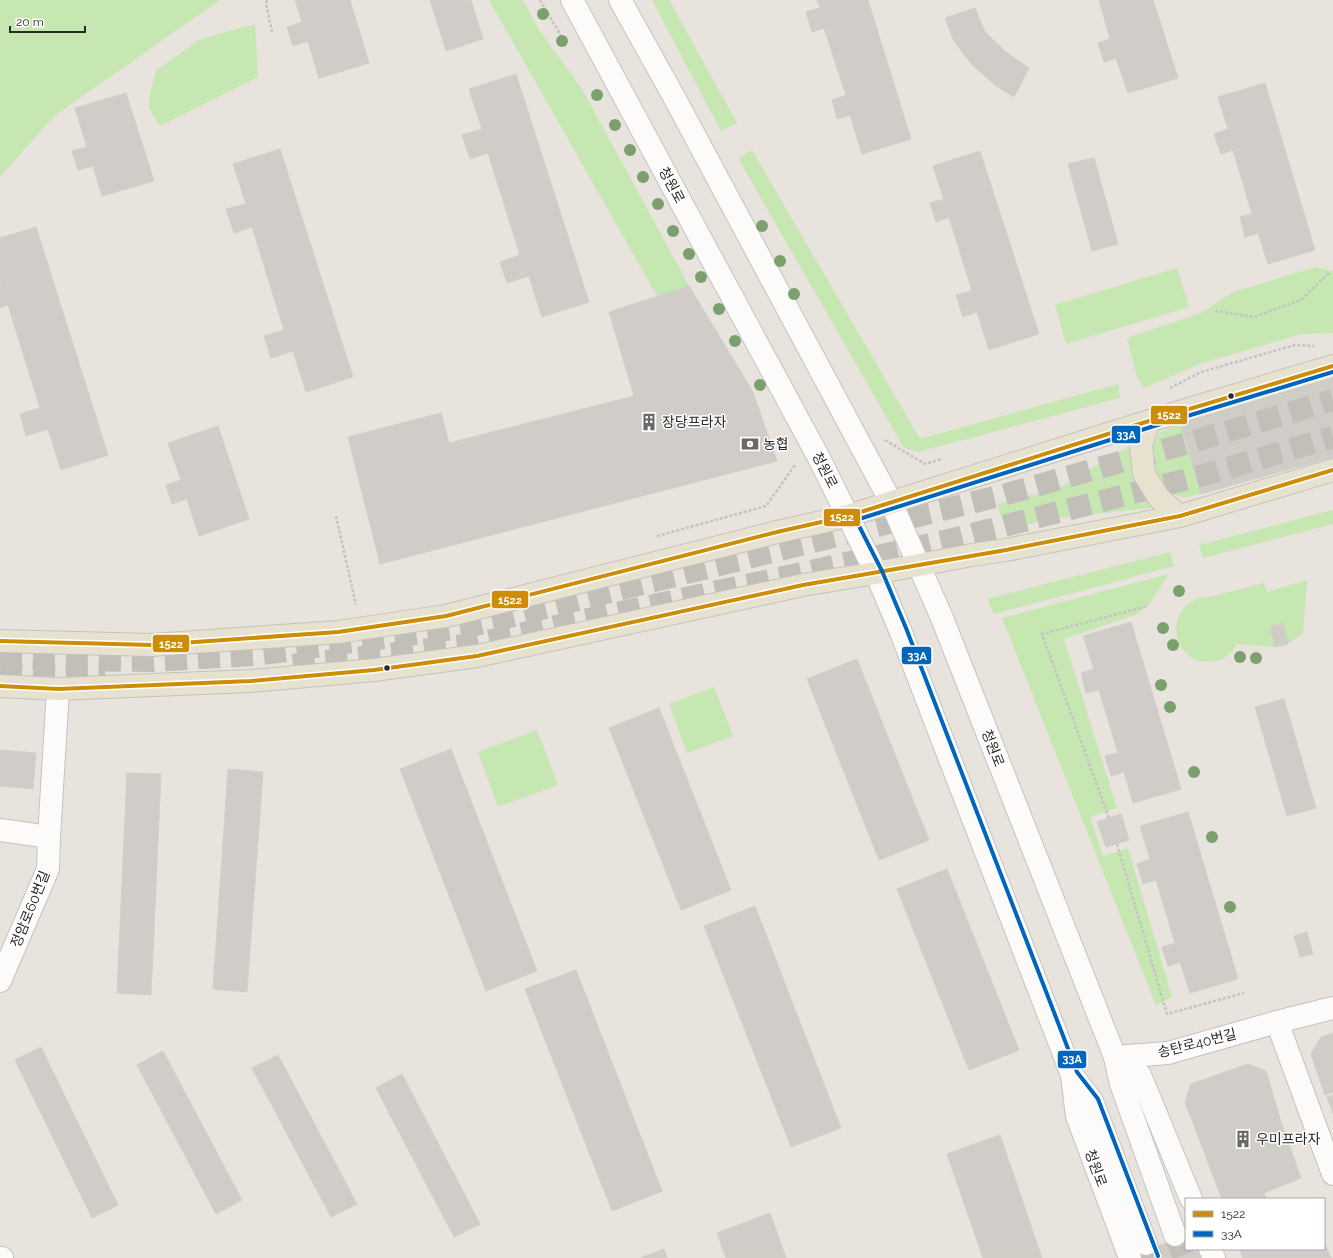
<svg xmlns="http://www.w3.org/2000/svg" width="1333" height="1258" viewBox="0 0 1333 1258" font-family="Raleway,'Noto Sans KR',sans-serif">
	<rect width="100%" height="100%" fill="#e8e3dc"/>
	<g fill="#c6e6b2">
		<path d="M0 0H220L54 116 0 177Z"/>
		<path d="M489 0H523L539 30 582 89 689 286 657 296Z"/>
		<path d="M652 0H669L737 123 721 131Z"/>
		<path d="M255 24 258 77 160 126 149 108 150 93 157 70 201 39Z"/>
		<path d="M752 150 920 439 1118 384 1120 398 918 452 904 448 738 158Z"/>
		<path d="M1316 267 1333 271V333L1302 334 1202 363 1144 388 1137 377 1127 338 1201 313 1233 292Z"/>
		<path d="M1177 268 1189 307 1066 344 1055 305Z"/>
		<path d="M1181 424 1201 494 1183 498 1164 490 1151 470 1150 450 1160 432Z"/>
		<path d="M1130 446 1132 467 1140 486 1158 507 1050 519 1006 530 997 504 1061 487Z"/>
		<path d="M1333 510V524L1203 558 1199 545Z"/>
		<path d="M1170 552 1174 566 994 614 987 599Z"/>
		<path d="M1169 574 1148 606 1135 615 1064 639 1117 808 1090 817 1103 856 1128 848 1172 997 1156 1005 1002 618Z"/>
		<path d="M1307 580 1303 633 1288 644 1282 623 1270 627 1275 647 1237 644C1234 648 1232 652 1229 654 1225 659 1219 660 1213 661 1179 668 1162 620 1191 602 1198 597 1206 598 1214 596 1231 592 1247 587 1264 583L1267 592Z"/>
		<path d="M714 687 733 736 687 753 669 704Z"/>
		<path d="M537 730 558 785 498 807 478 752Z"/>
	</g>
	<g fill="#d0cdc8" stroke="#d2cfc9">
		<path d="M295 0H350L369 63 319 78 308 41 293 46 287 27 302 22Z"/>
		<path d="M430 0H471L483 39 446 51Z"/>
		<path d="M817 0H868L911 139 862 154 850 115 837 119 832 100 846 95 824 28 812 32 806 12 820 8Z"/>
		<path d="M1099 0H1153L1178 78 1128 93 1116 58 1104 62 1098 43 1110 39Z"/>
		<path d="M975 8 985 32 1006 52 1029 68 1014 97 995 85 972 65 954 41 945 18Z"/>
		<path d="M516 74 589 302 542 317 529 276 507 283 500 262 520 255 488 153 470 159 462 135 482 129 469 89Z"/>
		<path d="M1265 83 1315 250 1268 264 1258 233 1245 237 1240 217 1252 214 1233 150 1221 154 1214 134 1228 129 1218 97Z"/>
		<path d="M126 93 154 181 102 196 93 166 78 170 72 151 87 147 75 108Z"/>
		<path d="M280 149 353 377 306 392 293 351 271 358 264 336 284 330 252 227 234 233 226 209 246 204 233 164Z"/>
		<path d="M980 151 1039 334 989 350 977 312 963 317 956 295 972 291 949 217 936 222 930 203 944 199 933 166Z"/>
		<path d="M1094 158 1118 244 1092 251 1068 164Z"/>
		<path d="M36 227 108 455 61 470 48 429 26 436 20 414 40 408 8 305 0 308V282H1L0 277V238Z"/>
		<path d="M689 286 753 392 777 461 380 564 348 437 441 413 449 443 634 396 609 312Z"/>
		<path d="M1333 379V457L1201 494 1181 424Z"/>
		<path d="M218 426 249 519 199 536 187 499 172 504 166 485 181 480 168 443Z"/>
		<path d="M1131 622 1181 789 1133 803 1124 772 1111 776 1105 756 1118 753 1099 690 1086 693 1081 673 1094 669 1083 636Z"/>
		<path d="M1283 623 1288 644 1275 647 1270 627Z"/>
		<path d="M857 659 929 840 879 860 807 679Z"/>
		<path d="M1284 699 1316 808 1287 816 1255 707Z"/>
		<path d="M659 708 731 890 681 910 609 728Z"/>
		<path d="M451 749 537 971 486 991 400 769Z"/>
		<path d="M0 750 36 753 33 789 0 786Z"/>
		<path d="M228 769 263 772 247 992 213 989Z"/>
		<path d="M127 773 161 774 151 995 117 993Z"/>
		<path d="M1188 812 1238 979 1190 993 1180 962 1168 966 1162 947 1175 943 1156 880 1143 884 1137 864 1150 859 1140 826Z"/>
		<path d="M1121 814 1129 840 1106 847 1097 822Z"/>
		<path d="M947 869 1019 1050 969 1070 897 889Z"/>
		<path d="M755 906 841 1128 791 1147 704 926Z"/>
		<path d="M1307 932 1313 954 1300 957 1294 936Z"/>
		<path d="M576 970 662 1191 612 1211 525 989Z"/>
		<path d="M1333 1033V1092L1325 1095 1311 1054 1321 1037Z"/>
		<path d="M41 1047 118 1205 92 1218 15 1060Z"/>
		<path d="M163 1051 242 1200 216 1214 137 1065Z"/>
		<path d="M278 1055 357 1204 331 1217 252 1068Z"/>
		<path d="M1248 1064 1266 1071 1282 1125 1301 1178 1264 1193 1266 1199H1222L1185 1102 1191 1084Z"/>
		<path d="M402 1074 480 1224 454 1237 376 1088Z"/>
		<path d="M1333 1095V1114L1327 1097Z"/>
		<path d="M1000 1135 1042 1258H983L947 1154Z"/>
		<path d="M770 1213 786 1258H726L717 1233Z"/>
		<path d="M1186 1236V1249H1200L1204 1258H1143L1141 1252Z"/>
		<path d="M1324 1241 1331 1258H1243L1239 1249H1324Z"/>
		<path d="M664 1249 667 1258H640Z"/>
	</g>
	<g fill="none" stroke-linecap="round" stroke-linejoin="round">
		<g stroke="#c2beb8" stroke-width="22" stroke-dasharray="22 11" stroke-linecap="butt">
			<path d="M1175 1235 1184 1258"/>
			<path d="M1146 1244 1152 1258"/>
		</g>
		<g stroke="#c2beb8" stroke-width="22" stroke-dasharray="22 11" stroke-linecap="butt">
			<path d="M0 657 54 660 153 661 255 655 468 627 1003 495 1195 441 1333 400"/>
			<path d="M293 665 473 644 802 573 953 539 1204 475 1333 437"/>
			<path d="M0 673 59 676 105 674"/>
		</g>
		<g stroke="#c4c3c3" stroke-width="24">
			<g id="minor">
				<path d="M0 830 49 837"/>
				<path d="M0 981 48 869 49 837 58 689"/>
				<path d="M1277 1022 1333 1174"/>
				<path d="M0 1258H2"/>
			</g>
		</g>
		<g stroke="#c4c3c3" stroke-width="24">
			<path id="tertiary" d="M1115 1057 1168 1053 1277 1022 1333 1008"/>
		</g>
		<g stroke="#c4c3c3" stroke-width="24">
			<g id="secondary">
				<path d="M572 0 819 458 876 573 900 630 1072 1075 1092 1101 1146 1244"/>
				<path d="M620 0 674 97 891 502 942 618 1115 1057 1121 1084 1175 1235"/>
				<path d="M1115 1057 1140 1075 1191 1199"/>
				<path d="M1072 1076 1077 1116 1130 1258"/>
				<path d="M1210 1249 1214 1258"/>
			</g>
		</g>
		<g stroke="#c4c2bf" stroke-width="24">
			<g id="primary">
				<path d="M1149 421 1141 445 1144 474 1159 498 1180 516"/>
				<path d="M0 641 152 645 338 632 446 616 777 532 848 516 1149 421 1333 366"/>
				<path d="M0 686 58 689 251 681 374 670 477 656 803 585 876 573 972 555 1006 550 1180 516 1333 470"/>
			</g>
		</g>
		<g stroke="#c4c3c3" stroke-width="2.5" stroke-dasharray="3 2" stroke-linecap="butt">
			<path d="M267 0 266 3 272 32"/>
			<path d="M540 0 564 41"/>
			<path d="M1215 311 1254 317 1301 300 1330 272"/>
			<path d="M1170 388 1201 372 1295 345 1314 346"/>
			<path d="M885 440 925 464 941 459"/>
			<path d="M336 516 356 605"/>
			<path d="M657 536 766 506 795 465"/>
			<path d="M1109 818 1042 634 1148 606"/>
			<path d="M1117 844 1167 1014 1244 993"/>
		</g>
		<use href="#minor" stroke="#fcfbfa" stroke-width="22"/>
		<use href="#tertiary" stroke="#fcfbfa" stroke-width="22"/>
		<use href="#secondary" stroke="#fcfbfa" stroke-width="22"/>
		<use href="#primary" stroke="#e7e2d0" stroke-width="22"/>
		<g stroke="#fff" stroke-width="7">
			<g id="bus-1">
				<path d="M0 641 152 645 338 632 446 616 777 532 848 516 1149 421 1333 366"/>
				<path d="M0 686 58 689 251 681 374 670 477 656 803 585 1006 550 1180 516 1333 470"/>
			</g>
		</g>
		<g stroke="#fff" stroke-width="7">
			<path id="bus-2" d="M1158 1256 1098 1099 1077 1072 906 628 882 571 856 520 1151 427 1333 372"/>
		</g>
		<use href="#bus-1" stroke="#ce8d08" stroke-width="4"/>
		<use href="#bus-2" stroke="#0065bd" stroke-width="4"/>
	</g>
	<g fill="#7ba06d">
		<circle cx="543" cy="14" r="6"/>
		<circle cx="562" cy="41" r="6"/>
		<circle cx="597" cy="95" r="6"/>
		<circle cx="615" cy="125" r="6"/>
		<circle cx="630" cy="150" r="6"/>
		<circle cx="643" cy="177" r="6"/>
		<circle cx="658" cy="204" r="6"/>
		<circle cx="762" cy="226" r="6"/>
		<circle cx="673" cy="231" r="6"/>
		<circle cx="689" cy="254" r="6"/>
		<circle cx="780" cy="261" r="6"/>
		<circle cx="701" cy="277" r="6"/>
		<circle cx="794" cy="294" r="6"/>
		<circle cx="719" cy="309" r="6"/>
		<circle cx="735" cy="341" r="6"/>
		<circle cx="760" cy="385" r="6"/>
		<circle cx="1179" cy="591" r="6"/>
		<circle cx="1163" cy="628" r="6"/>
		<circle cx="1173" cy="645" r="6"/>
		<circle cx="1240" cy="657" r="6"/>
		<circle cx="1256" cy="658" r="6"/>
		<circle cx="1161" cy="685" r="6"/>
		<circle cx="1170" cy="707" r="6"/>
		<circle cx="1194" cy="772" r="6"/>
		<circle cx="1212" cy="837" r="6"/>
		<circle cx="1230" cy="907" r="6"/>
	</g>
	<defs>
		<g id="building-bare" transform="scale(1.38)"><path d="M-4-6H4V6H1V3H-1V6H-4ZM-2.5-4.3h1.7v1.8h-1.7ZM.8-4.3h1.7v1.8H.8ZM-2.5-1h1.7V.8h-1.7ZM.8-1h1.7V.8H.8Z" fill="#6b6967" stroke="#fff" stroke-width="2.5" paint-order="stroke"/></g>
		<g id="bank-bare" transform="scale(1.38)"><path d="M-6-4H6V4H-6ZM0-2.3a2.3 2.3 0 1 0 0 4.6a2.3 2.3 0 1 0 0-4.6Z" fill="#6b6967" stroke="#fff" stroke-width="2.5" paint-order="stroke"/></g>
	</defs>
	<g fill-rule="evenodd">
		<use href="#building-bare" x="649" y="422"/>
		<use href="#bank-bare" x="750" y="444"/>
		<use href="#building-bare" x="1243" y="1139"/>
	</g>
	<g fill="#282828" stroke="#fff" stroke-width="1.5">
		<circle cx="1231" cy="396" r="3.5"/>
		<circle cx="387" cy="668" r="3.5"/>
	</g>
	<g text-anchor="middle" stroke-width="3" stroke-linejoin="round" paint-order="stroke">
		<g font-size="14" fill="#282828" stroke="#fff">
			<text transform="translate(672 185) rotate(62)" y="5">청원로</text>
			<text transform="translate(825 470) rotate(63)" y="5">청원로</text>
			<text transform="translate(993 748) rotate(69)" y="5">청원로</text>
			<text transform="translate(30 909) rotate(-68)" y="5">정암로60번길</text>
			<text transform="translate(1197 1043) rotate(-14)" y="5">송탄로40번길</text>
			<text transform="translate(1096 1168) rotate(70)" y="5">청원로</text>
		</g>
		<g font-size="14" fill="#282828" stroke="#fff" text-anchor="start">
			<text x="662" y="427">장당프라자</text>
			<text x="763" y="449">농협</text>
			<text x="1256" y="1144">우미프라자</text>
		</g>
	</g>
	<g stroke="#fff" stroke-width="1.5">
		<rect x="1150" y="405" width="38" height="20" rx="4" fill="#ce8d08"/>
		<rect x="1111" y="425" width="30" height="19" rx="4" fill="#0065bd"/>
		<rect x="823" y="508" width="38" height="19" rx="4" fill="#ce8d08"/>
		<rect x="491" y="590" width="38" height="19" rx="4" fill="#ce8d08"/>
		<rect x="152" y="634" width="38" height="19" rx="4" fill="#ce8d08"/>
		<rect x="901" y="646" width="31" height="19" rx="4" fill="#0065bd"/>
		<rect x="1057" y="1050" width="30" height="19" rx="4" fill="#0065bd"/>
	</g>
	<g font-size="11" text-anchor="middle" font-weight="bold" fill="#fff">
		<text x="1169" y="419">1522</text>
		<text x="1126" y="439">33A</text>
		<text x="842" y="521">1522</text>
		<text x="510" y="604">1522</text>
		<text x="171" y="648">1522</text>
		<text x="917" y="660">33A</text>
		<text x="1072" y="1063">33A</text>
	</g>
	<rect x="1185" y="1198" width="140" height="52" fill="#ffffff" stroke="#a9a9a9"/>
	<rect x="1193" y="1211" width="20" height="6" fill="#ce8d08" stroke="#a9a9a9"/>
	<text x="1221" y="1218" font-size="12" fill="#282828">1522</text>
	<rect x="1193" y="1231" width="20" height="6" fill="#0065bd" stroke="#a9a9a9"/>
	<text x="1221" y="1238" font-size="12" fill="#282828">33A</text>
	<path d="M10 26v6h75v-6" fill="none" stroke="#282828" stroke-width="2"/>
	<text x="16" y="26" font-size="12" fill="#282828" stroke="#ffffff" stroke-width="3" paint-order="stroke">20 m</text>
</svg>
